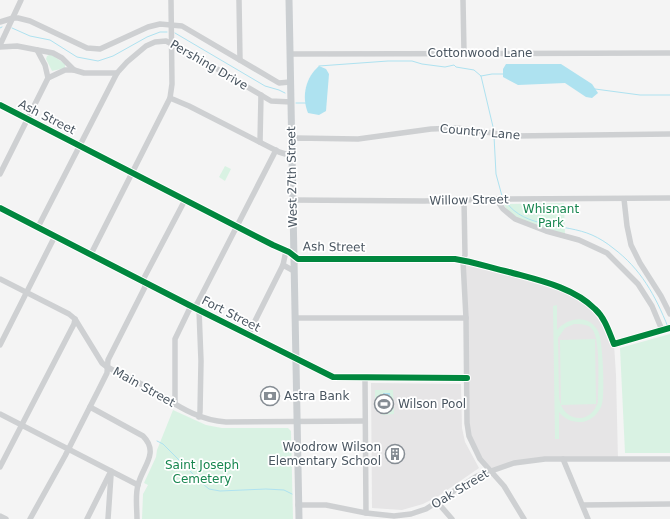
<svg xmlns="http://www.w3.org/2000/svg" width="670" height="519" viewBox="0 0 670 519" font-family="'DejaVu Sans',sans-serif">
	<rect width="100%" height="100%" fill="#f4f4f4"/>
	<g fill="#e6e5e6">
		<path d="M463 261 569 291 595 309 614 344 616 375 618 460 545 459 490 471 480 459 469 436Z"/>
		<path d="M371 383 461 384 462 428 465 442 479 468 437 497 423 504 402 510 372 508Z"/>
	</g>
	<g fill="#d9f2e3" fill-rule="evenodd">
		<path d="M49 55H52L65 64V68L52 71 46 59 47 56Z"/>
		<path d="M225 166 231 169 225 181 219 177Z"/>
		<path d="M564 203 565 234C545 228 516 224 504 205L505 204Z"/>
		<path d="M557 305V330C568 317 589 314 598 331 603 340 605 394 602 404 599 414 590 422 580 422 570 422 564 418 559 412V439H555L553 306ZM574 324C581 324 588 324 592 329 601 339 598 387 598 402 590 426 563 422 559 398L558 338 565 328Z"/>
		<path d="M670 334V453H625L620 348Z"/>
		<path d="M595 339 596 404 561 405 560 340Z"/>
		<path d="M375 390H393L394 414 382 415V408H375Z"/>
		<path d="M173 410 206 425 222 428H288L291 431 293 519H142L143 494 148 485 144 483 156 457 157 450Z"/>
	</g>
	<g fill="#aee2f0">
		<path d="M506 64H561L592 84 598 93 592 98 586 97 565 83 518 85 503 77V69Z"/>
		<path d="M319 66 326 69 329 74 326 111 319 115 308 113C301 96 306 77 319 66Z"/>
		<path d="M383 393H390L391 408H383Z"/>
	</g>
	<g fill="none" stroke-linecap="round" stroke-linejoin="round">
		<g stroke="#aee2f0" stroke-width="1">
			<path d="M0 28 2 27"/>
			<path d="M12 28 30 36 50 40 77 57 98 61 113 56 147 37 160 32H167"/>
			<path d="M175 33 265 86 279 90 285 93"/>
			<path d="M319 66 388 61H412L422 64 445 67 454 65 456 67 474 70 481 76 494 131"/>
			<path d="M481 76 492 74H503"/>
			<path d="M595 89 640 95H670"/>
			<path d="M296 103H306"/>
			<path d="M494 136 496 174 502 196"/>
			<path d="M506 202C525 229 565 223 592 235 599 238 607 243 613 248 641 269 655 295 668 327"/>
			<path d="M157 441 163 444 198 479"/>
			<path d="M203 484 209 489 220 491 266 489 284 490 292 494"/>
		</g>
		<g stroke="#ced0d2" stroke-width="5.5">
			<path d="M239 0 240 60"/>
			<path d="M463 0 464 52"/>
			<path d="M0 22 13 18H18L30 21 87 48 100 49 148 27 160 24 182 26 279 83 290 82"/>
			<path d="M0 45 21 0"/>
			<path d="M0 47 17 46 53 53 62 58 74 70 84 73H117"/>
			<path d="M290 54 670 53"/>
			<path d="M48 78 65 70H74"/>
			<path d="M170 98 189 106 279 152 292 156"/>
			<path d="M0 105 273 245 289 252 298 259H455C474 262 491 268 509 272 538 280 573 287 595 309 605 318 609 332 614 344L670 328"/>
			<path d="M292 139 295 138 358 139 431 129 457 128 514 136 670 134"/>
			<path d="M260 142 261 95"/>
			<path d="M0 174 48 78 45 65 37 50"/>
			<path d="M496 199 503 209 515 219 546 231 579 240 607 253 638 284 652 306 662 330"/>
			<path d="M624 199 627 226 631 245 640 263 661 296 670 314"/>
			<path d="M292 200 424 201 507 199 670 198"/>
			<path d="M464 200 465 255 463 261 466 318 467 423 469 436 480 459 504 486 524 519"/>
			<path d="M0 208 189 305 333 377 467 378"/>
			<path d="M38 227 117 73 127 62 146 46 155 42 166 41 197 57 271 101 291 102"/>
			<path d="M91 254 170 98 172 84 171 0"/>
			<path d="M283 265 294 271"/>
			<path d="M0 279 69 314 75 319 102 363 107 367C119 373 131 378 143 385 171 400 193 420 226 422L365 421"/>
			<path d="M295 318H466"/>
			<path d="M248 335 283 265 286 251"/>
			<path d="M0 345 55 236"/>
			<path d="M365 378 366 513"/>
			<path d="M175 404V339L189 310 197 304 276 150"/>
			<path d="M90 407 143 436C160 453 142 467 138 485 135 495 137 508 137 519"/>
			<path d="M0 414 138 485"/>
			<path d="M199 417 200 412 201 361 199 310"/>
			<path d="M563 459 588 519"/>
			<path d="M0 467 74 324 75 319"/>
			<path d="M438 503 452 519"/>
			<path d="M298 505H326L366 513 394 516 411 514 426 509 477 476 514 463 545 459H670"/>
			<path d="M583 505 670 504"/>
			<path d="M0 516 6 519"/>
			<path d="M30 519 65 456 99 389 107 373 108 360 145 287 144 278 185 200"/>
			<path d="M87 519 111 471"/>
			<path d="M108 519 111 475"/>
		</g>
		<path stroke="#caced1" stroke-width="7" d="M289 0 299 519"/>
		<g stroke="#fff" stroke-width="8">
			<g id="cycleway">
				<path d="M0 105 273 245 289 252 298 259H455C474 262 491 268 509 272 538 280 573 287 595 309 605 318 609 332 614 344L670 328"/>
				<path d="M0 208 189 305 333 377 467 378"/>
			</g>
		</g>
		<use href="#cycleway" stroke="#00873e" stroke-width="6"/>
	</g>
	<defs>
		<g id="bank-ring" transform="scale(1)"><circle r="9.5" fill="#fff" stroke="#868d94" stroke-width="1.5"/><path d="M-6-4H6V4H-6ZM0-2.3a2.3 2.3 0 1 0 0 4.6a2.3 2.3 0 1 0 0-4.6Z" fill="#868d94"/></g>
		<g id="stadium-ring" transform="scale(1)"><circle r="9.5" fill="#fff" stroke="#868d94" stroke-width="1.5"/><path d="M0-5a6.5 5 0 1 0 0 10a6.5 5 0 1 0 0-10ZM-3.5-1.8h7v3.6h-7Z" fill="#868d94"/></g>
		<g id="building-ring" transform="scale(1)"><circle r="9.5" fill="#fff" stroke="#868d94" stroke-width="1.5"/><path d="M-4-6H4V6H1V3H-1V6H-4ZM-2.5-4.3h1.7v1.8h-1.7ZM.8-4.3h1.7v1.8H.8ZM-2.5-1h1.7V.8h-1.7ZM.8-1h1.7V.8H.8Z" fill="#868d94"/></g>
	</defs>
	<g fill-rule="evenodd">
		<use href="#bank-ring" x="270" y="396"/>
		<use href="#stadium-ring" x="384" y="404"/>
		<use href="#building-ring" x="395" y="454"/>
	</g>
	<g text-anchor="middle" stroke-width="3.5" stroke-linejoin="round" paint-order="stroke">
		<g font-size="12" fill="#4a5661" stroke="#fff">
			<text x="480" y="57">Cottonwood Lane</text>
			<text transform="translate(209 65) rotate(30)" y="4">Pershing Drive</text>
			<text transform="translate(47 117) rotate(27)" y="4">Ash Street</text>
			<text transform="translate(480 132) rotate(5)" y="4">Country Lane</text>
			<text transform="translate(292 177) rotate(-91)" y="4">West 27th Street</text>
			<text transform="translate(469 200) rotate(-1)" y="4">Willow Street</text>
			<text transform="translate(334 247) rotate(1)" y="4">Ash Street</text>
			<text transform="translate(231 314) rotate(27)" y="4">Fort Street</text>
			<text transform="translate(144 387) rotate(29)" y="4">Main Street</text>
			<text transform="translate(460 489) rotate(-31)" y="4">Oak Street</text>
		</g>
		<g font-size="12" fill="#17864f" stroke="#fff">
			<text x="551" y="213">Whisnant<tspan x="551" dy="14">Park</tspan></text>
			<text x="202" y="469">Saint Joseph<tspan x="202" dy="14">Cemetery</tspan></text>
		</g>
		<g font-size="12" fill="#4a5661" stroke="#fff" text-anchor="start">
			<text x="284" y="400">Astra Bank</text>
			<text x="398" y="408">Wilson Pool</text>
			<text x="381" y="451" text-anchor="end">Woodrow Wilson<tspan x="381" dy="14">Elementary School</tspan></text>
		</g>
	</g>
</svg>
